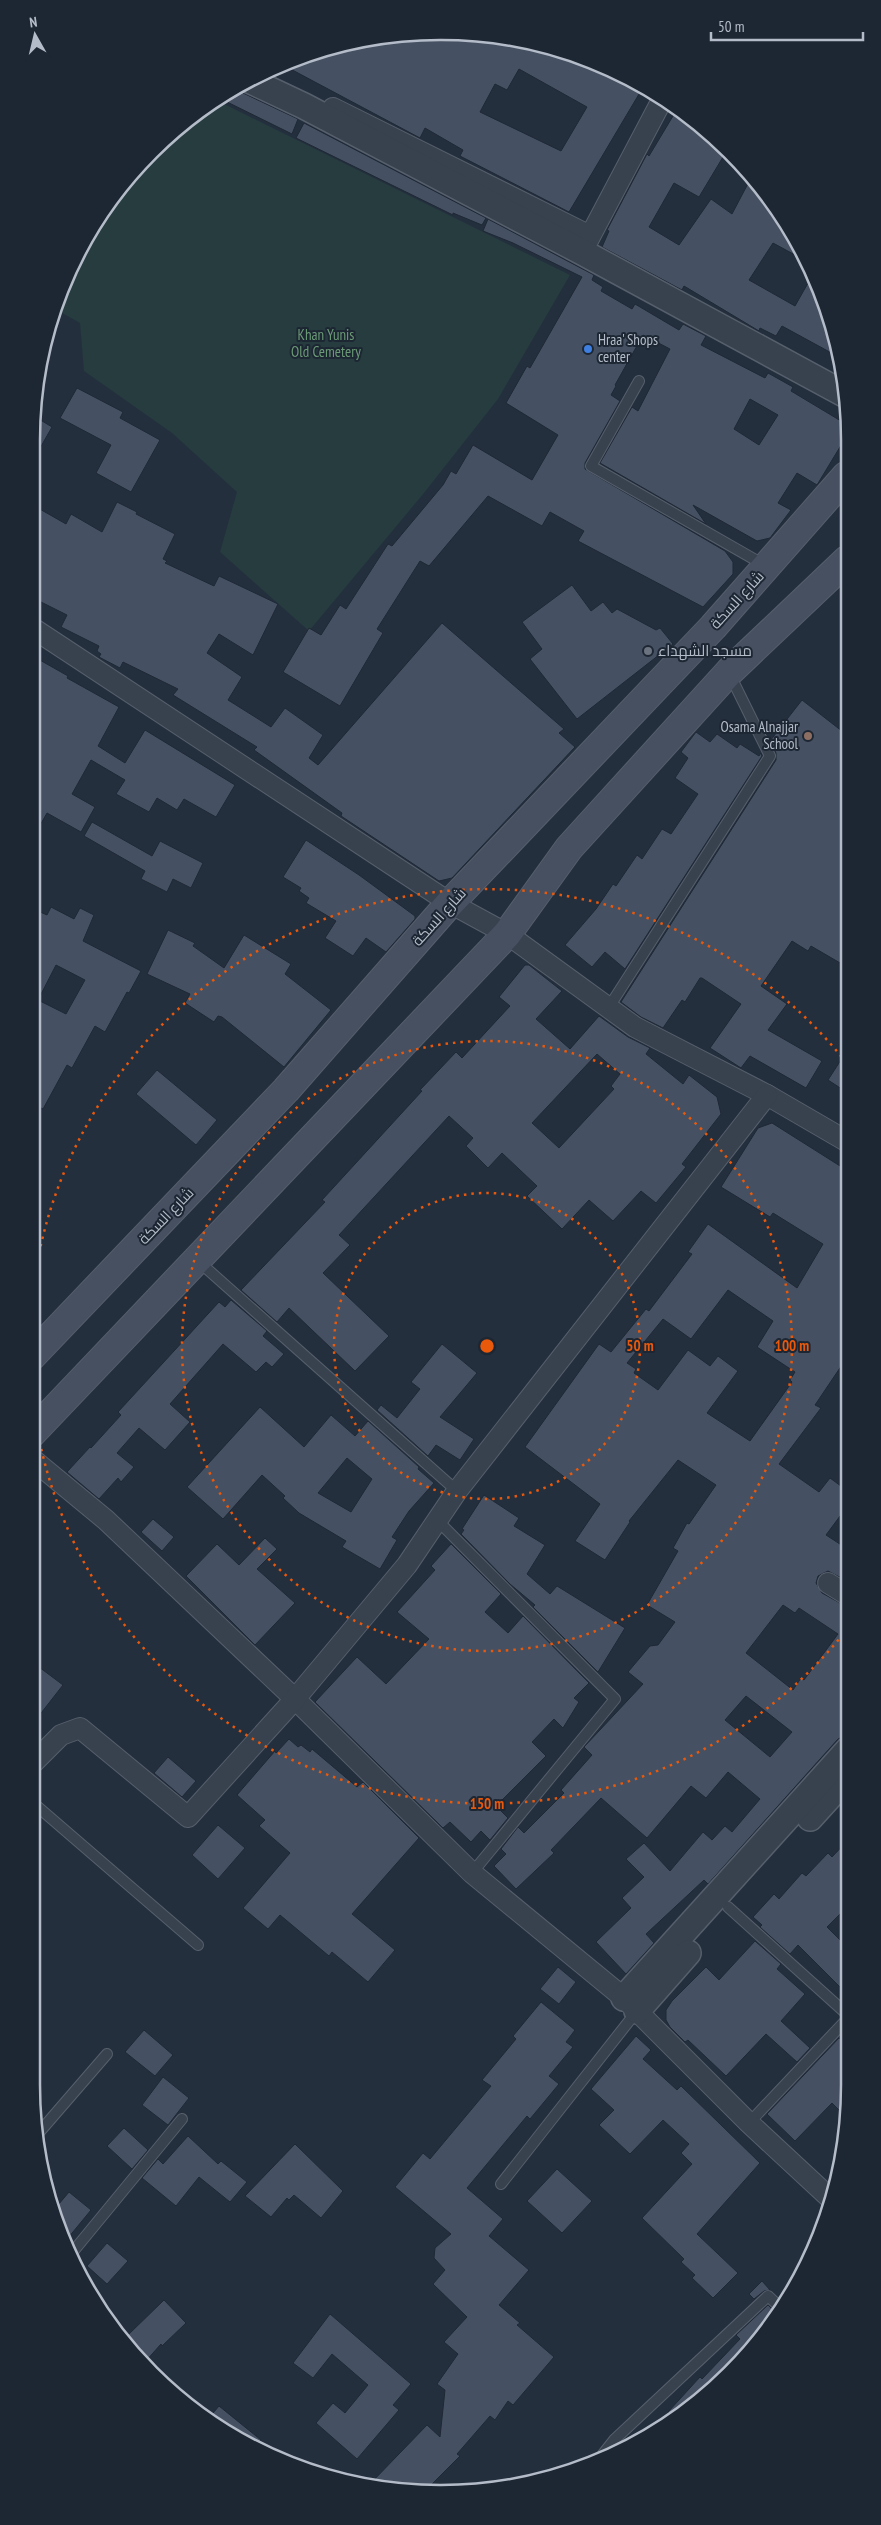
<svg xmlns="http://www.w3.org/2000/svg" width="881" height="2525" viewBox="0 0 881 2525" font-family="'PT Sans Narrow',Cairo,sans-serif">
	<rect width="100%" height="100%" fill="#242f3e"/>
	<path fill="#263c3f" d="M216 100 570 275 498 399 424 493 309 631 220 552 237 492 172 433 84 371 80 323 55 309 73 260 116 192 170 133Z"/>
	<g fill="#455162" stroke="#1f2835" fill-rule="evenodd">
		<path d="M467 32 546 45 616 74 642 89 569 212 460 156 463 150 425 128 420 138 283 65 309 53 387 35ZM519 69 587 107 561 151 480 112 495 84 507 90Z"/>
		<path d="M236 86 243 93 298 119 292 134 219 98Z"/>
		<path d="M676 111 726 152 699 197 674 183 649 227 679 245 711 199 732 214 752 176 808 262 773 243 749 280 795 306 812 276 837 356 782 326 776 336 760 328 759 331 684 286 682 290 602 247 609 231 607 230 647 154 649 156Z"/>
		<path d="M304 123 486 218 482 225 453 213V215L296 138Z"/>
		<path d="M488 219 594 275 592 280 603 287 601 291 632 309 635 304 679 330 683 324 706 336 701 345 765 378 768 373 793 387 791 391 846 424V437L817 485 797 473 778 503 791 510 770 538 757 541 693 505 706 524 600 463 632 407 638 411 670 349 643 335 615 385 616 386 611 395 620 401 585 463V469L725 551 733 562V574L703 607 578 541 584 531 550 512 542 526 488 496 429 566 420 561 377 629 383 633 380 638 340 706 283 672 309 628 321 635 340 605 346 609 388 544 392 546 443 485 451 471 456 474 473 445 532 480 558 435 506 403 527 366 530 368 582 277 513 243 483 231ZM750 399 778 415 759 445 734 429Z"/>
		<path d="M77 388 123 412 120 418 160 440 131 492 96 473 111 445 60 418Z"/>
		<path d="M34 416 52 427 31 464V440Z"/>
		<path d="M117 502 137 512 136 514 175 534 163 559 167 561 165 563 214 586 219 576 278 604 253 655 219 634 207 653 242 677 228 700 271 727 285 708 323 735 309 758 318 765 442 623 564 729 559 733 575 747 452 878 439 881 341 816 342 813 254 750 257 747 173 695 178 689 123 662 120 668 99 657 101 654 97 651 99 646 61 627 67 615 31 597V504L66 524 71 514 102 532Z"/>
		<path d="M572 585 591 611 603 602 612 613 617 609 656 630 660 628 673 644 577 719 530 659 542 649 522 622Z"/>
		<path d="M31 655 68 676 67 678 119 707 98 746 125 763 145 730 235 785 216 817 184 799 177 810 157 798 149 812 116 794 125 780 91 760 72 794 95 807 81 832 47 813 31 841Z"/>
		<path d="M802 700 847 735V967L811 946 808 951 792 941 761 986 787 1004 768 1030 822 1061 806 1088 750 1056 741 1068 710 1048 741 1004 702 978H700L685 1002 682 1000 663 1028 641 1017 621 1002 776 760V753L770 741Z"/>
		<path d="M696 732 710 742 717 734 737 748 740 744 759 756 761 753 762 756 625 969 605 952 592 967 565 945 596 909 613 884 616 886 637 855 642 859 662 829 671 834 698 794 675 778 688 758 681 752Z"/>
		<path d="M92 822 152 856 160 841 203 863 191 888 173 879 167 892 141 879 145 871 84 836Z"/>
		<path d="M306 840 359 875 415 916V919L386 952 366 938 353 956 325 938 336 921 306 903 309 898 299 891 301 888 283 877Z"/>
		<path d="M51 907 74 919 80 908 94 915 83 941 141 971 129 993 127 992 105 1032 95 1026 72 1068 67 1065 43 1109 31 1103V908L47 915ZM56 965 85 980 66 1014 38 1000Z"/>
		<path d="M168 930 195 943 193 946 224 968 244 935 291 964 285 974 331 1010 284 1067 222 1017 218 1016 214 1022 185 1003 190 994 147 974Z"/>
		<path d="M525 965H529L562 991 536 1019 570 1049 599 1016 628 1037 650 1048 646 1054 683 1084 689 1075 717 1097 721 1114 682 1164 686 1167 656 1203 641 1191 613 1221 589 1200 562 1229 527 1196 537 1186 502 1153 488 1168 466 1146 473 1138 449 1116 339 1235 350 1245 323 1273 389 1336 355 1371 289 1308 277 1322 241 1290 325 1202 322 1200 422 1091 420 1090 456 1052 462 1058 510 1006 499 997ZM597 1054 620 1074 611 1086 614 1089 559 1148 532 1123Z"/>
		<path d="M848 1049V1093L828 1080Z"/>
		<path d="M157 1070 217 1120 196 1145 136 1094Z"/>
		<path d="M772 1123 848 1171V1356L815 1405 821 1408 779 1464 819 1492 830 1478 849 1492V1504L826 1535 849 1550V1582L828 1571 818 1576 816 1583 822 1593 849 1608V1734L838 1739 708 1884 704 1880 646 1934 654 1943 626 1974 596 1942 631 1908 622 1898 644 1877 626 1859 644 1843 670 1871 703 1832 712 1840 725 1826 732 1832 760 1799 728 1772 706 1798 691 1786 647 1838 601 1798 551 1850 554 1853 516 1889 494 1866 506 1854 501 1849 518 1827 524 1833 564 1793 561 1790 592 1755 584 1747 643 1684 628 1672 650 1646 658 1645 675 1622 647 1605 678 1551 673 1548 687 1523 689 1524 716 1485 678 1460 629 1521 630 1522 605 1560 575 1541 600 1504 525 1447 599 1344 611 1352 646 1309 649 1311 692 1254 688 1252 708 1224 797 1288 823 1244 773 1213 770 1217 721 1187 758 1128ZM728 1290 773 1321 757 1347 795 1372 790 1380 792 1382 750 1441 707 1413 738 1371 718 1356 710 1366 688 1350 658 1390 634 1373 636 1369 627 1363 663 1319 691 1339ZM783 1605 795 1613 799 1608 838 1634 804 1680 801 1678 793 1690 746 1653ZM746 1696 792 1732 770 1757 725 1720Z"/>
		<path d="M231 1300 267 1331 263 1336 284 1354 272 1367 266 1362 256 1372 223 1344 170 1404 190 1422 165 1450 139 1428 117 1453 134 1467 121 1482 118 1478 99 1499 67 1472 90 1447 91 1448 121 1415 118 1412 219 1302 225 1307Z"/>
		<path d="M442 1344 477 1373 440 1417 474 1439 460 1460 436 1445 428 1456 377 1410 381 1405 397 1418 420 1389 411 1382Z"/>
		<path d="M260 1407 304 1447 331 1415 355 1436 368 1421 419 1467 418 1469 434 1483 409 1511 392 1537 397 1540 380 1569 342 1547 346 1541 299 1513 283 1498 285 1496 262 1475 223 1519 187 1487ZM347 1458 372 1479 351 1512 318 1493Z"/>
		<path d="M484 1495 519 1518 514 1526 545 1545 527 1574 550 1594 557 1586 625 1628 598 1672 533 1607 535 1605 510 1584 461 1534 464 1530 462 1529Z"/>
		<path d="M153 1519 174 1537 162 1551 141 1532Z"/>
		<path d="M265 1538 277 1549 257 1569 295 1603 255 1645 186 1576 217 1544 239 1565Z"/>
		<path d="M451 1544 501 1594 485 1612 508 1633 523 1616 589 1683 574 1698 579 1702 563 1728 554 1719 532 1742 546 1756 496 1806 508 1818 490 1840 481 1831 471 1842 450 1822 443 1828 315 1702 357 1657 386 1684 429 1639 397 1612 435 1570 431 1566Z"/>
		<path d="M31 1661 63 1685 31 1726Z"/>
		<path d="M289 1739 298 1747 301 1745 310 1752 312 1749 357 1787 363 1782 419 1838 352 1914 395 1950 368 1982 332 1952 329 1956 280 1915 268 1929 243 1908 290 1853 259 1826 265 1820 237 1795 275 1751 276 1753Z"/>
		<path d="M168 1757 196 1781 182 1797 154 1773Z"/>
		<path d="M218 1825 245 1848 218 1879 192 1855Z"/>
		<path d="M849 1839V1905L827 1927 849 1949 850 1997 798 1945 790 1954 760 1927 762 1925 753 1917 774 1894 779 1899 802 1873 806 1876 828 1853 832 1857Z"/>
		<path d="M755 1941 781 1964 777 1969 805 1994 781 2021 810 2048 797 2062 766 2034 726 2076 688 2040 685 2042 670 2027 666 2020V2010L672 2001 706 1967 719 1980Z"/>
		<path d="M558 1967 576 1982 559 2004 540 1989Z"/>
		<path d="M541 2002 575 2030 566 2042 573 2047 549 2076 559 2084 530 2119 527 2116 467 2188 503 2219 489 2236 529 2270 499 2305 520 2323 517 2325 554 2357 513 2405 508 2401 495 2420 490 2416 457 2454 460 2456 425 2491 387 2490 369 2485 427 2425 440 2437 445 2390 437 2384 458 2354 444 2342 467 2317 433 2284 445 2270 434 2258 435 2248 451 2234 395 2187 423 2153 430 2159 491 2086 482 2080 516 2039 513 2036Z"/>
		<path d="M144 2030 173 2055 155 2076 125 2052Z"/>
		<path d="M636 2036 651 2050 643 2059 677 2090 681 2086 760 2163 697 2234 738 2273 713 2298 692 2278 695 2275 681 2262 684 2259 642 2218 692 2164 681 2153 689 2144 663 2120 630 2154 599 2125 614 2110 591 2089Z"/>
		<path d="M839 2038 850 2046V2085L846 2117 832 2103 795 2141 767 2114Z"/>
		<path d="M163 2077 189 2098 168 2125 142 2105Z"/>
		<path d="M124 2128 148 2150 132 2169 107 2146Z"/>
		<path d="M188 2136 218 2164 221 2161 247 2182 230 2202 199 2177 176 2206 142 2178 158 2159 163 2164Z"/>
		<path d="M295 2144 343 2191 321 2218 294 2195 289 2200 287 2198 271 2217 245 2196Z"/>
		<path d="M557 2169 592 2201 562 2233 527 2201Z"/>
		<path d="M69 2192 91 2210 68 2238 59 2231 53 2211Z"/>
		<path d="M107 2243 128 2261 107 2284 87 2266Z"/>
		<path d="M762 2281 770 2290 764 2291 754 2299 749 2294Z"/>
		<path d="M164 2300 186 2323 162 2346 161 2344 145 2362 125 2342 130 2337 128 2335Z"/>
		<path d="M768 2305 778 2315 730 2373 675 2419 668 2412 700 2377 702 2379 740 2339 736 2335Z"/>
		<path d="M330 2314 411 2384 393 2405 399 2410 357 2459 316 2423 333 2403 345 2413 368 2385 332 2354 313 2378 293 2363Z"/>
		<path d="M219 2406 261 2440 255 2449 208 2419Z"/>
	</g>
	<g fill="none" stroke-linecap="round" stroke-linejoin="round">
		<g stroke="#565f6c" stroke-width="12">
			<g id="service">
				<path d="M639 381 591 466 766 566"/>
				<path d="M609 1007 770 756 730 675"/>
				<path d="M197 1260 457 1491"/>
				<path d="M438 1521 615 1699 472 1873"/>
				<path d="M31 1801 198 1945"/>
				<path d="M728 1907 849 2016"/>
				<path d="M749 2123 850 2016"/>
				<path d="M36 2136 107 2054"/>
				<path d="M501 2184 637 2011"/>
				<path d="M71 2254 182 2119"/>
				<path d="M603 2454 614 2440 768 2296 782 2309"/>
			</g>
		</g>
		<g stroke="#565f6c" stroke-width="22">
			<g id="minor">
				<path d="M333 108 590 236"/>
				<path d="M585 246 662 100"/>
				<path d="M31 627 450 903 507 934 635 1027 767 1095 848 1142"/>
				<path d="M31 1458 106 1520 295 1699 472 1873 624 1998 749 2123 832 2200"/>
				<path d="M828 1583 849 1596"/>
				<path d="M31 1765 61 1735 80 1728 188 1817 295 1699 407 1565 457 1491 767 1095"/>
			</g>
		</g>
		<g stroke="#565f6c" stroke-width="28">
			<g id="tertiary">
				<path d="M249 80 304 106 582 252 846 395"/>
				<path d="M810 1818 849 1775"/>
				<path d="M624 1998 849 1749"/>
				<path d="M637 2011 688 1953"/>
			</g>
		</g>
		<g stroke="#565f6c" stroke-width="30">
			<g id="secondary">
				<path d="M31 1357 286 1090 450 903 713 627 846 476"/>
				<path d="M31 1434 507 934 569 848 729 672 847 560"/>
			</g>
		</g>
		<use href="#service" stroke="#38414e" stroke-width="10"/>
		<use href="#minor" stroke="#38414e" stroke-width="20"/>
		<use href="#tertiary" stroke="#38414e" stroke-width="25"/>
		<use href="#secondary" stroke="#465061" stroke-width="28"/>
	</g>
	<g fill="none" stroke="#e8590c" stroke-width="2.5" stroke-dasharray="2.5 5">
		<circle cx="487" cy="1346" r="153"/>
		<circle cx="487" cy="1346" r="305"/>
		<path d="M848 1628A458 458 0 0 1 32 1394M32 1298A458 458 0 0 1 845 1061"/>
	</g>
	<circle fill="#3f7fe0" stroke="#1d2633" stroke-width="2" cx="588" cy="349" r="5"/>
	<circle fill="#6b7280" stroke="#1d2633" stroke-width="2" cx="648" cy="651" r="5"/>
	<circle fill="#8d6e63" stroke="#1d2633" stroke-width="2" cx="808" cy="736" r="5"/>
	<g text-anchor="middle" stroke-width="4" stroke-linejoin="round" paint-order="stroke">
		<g font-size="15" fill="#6b9a76" stroke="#1d2633">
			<text x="326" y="340">Khan Yunis<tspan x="326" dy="17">Old Cemetery</tspan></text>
		</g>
		<g font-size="15" fill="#b4bcc9" stroke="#1d2633" text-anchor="start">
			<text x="598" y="345">Hraa' Shops<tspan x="598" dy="17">center</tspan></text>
			<text x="658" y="656">مسجد الشهداء</text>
			<text x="798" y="732" text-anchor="end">Osama Alnajjar<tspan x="798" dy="17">School</tspan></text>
		</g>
		<g font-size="15" fill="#b4bcc9" stroke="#1d2633">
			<text transform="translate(737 600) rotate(-48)" y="5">شارع السكة</text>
			<text transform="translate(439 917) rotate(-48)" y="5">شارع السكة</text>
			<text transform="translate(166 1216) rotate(-46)" y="5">شارع السكة</text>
		</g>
	</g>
	<path d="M0 0H881V2525H0ZM440 40H441A400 400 0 0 1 841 440V2085A400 400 0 0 1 441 2485H440A400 400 0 0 1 40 2085V440A400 400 0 0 1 440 40Z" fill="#1d2633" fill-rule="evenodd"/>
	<path fill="none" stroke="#b4bcc9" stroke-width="2.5" d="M440 40H441A400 400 0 0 1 841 440V2085A400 400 0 0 1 441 2485H440A400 400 0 0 1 40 2085V440A400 400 0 0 1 440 40Z"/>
	<circle cx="487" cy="1346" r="8" fill="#e8590c" stroke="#1d2633" stroke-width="2.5"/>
	<g font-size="15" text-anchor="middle" font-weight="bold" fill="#e8590c" stroke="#1d2633" stroke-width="4" stroke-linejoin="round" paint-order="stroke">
		<text x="640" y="1351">50 m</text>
		<text x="792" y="1351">100 m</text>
		<text x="487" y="1809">150 m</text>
	</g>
	<g transform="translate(35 35) rotate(352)" stroke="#1d2633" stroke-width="4" paint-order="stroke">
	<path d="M0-4L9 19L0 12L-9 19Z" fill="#b4bcc9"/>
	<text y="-8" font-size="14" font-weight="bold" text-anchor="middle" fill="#b4bcc9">N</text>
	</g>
	<path d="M711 32v8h152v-8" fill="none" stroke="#b4bcc9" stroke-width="2.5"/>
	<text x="718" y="32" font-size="15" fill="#b4bcc9" stroke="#1d2633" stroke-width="4" paint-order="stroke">50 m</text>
</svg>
